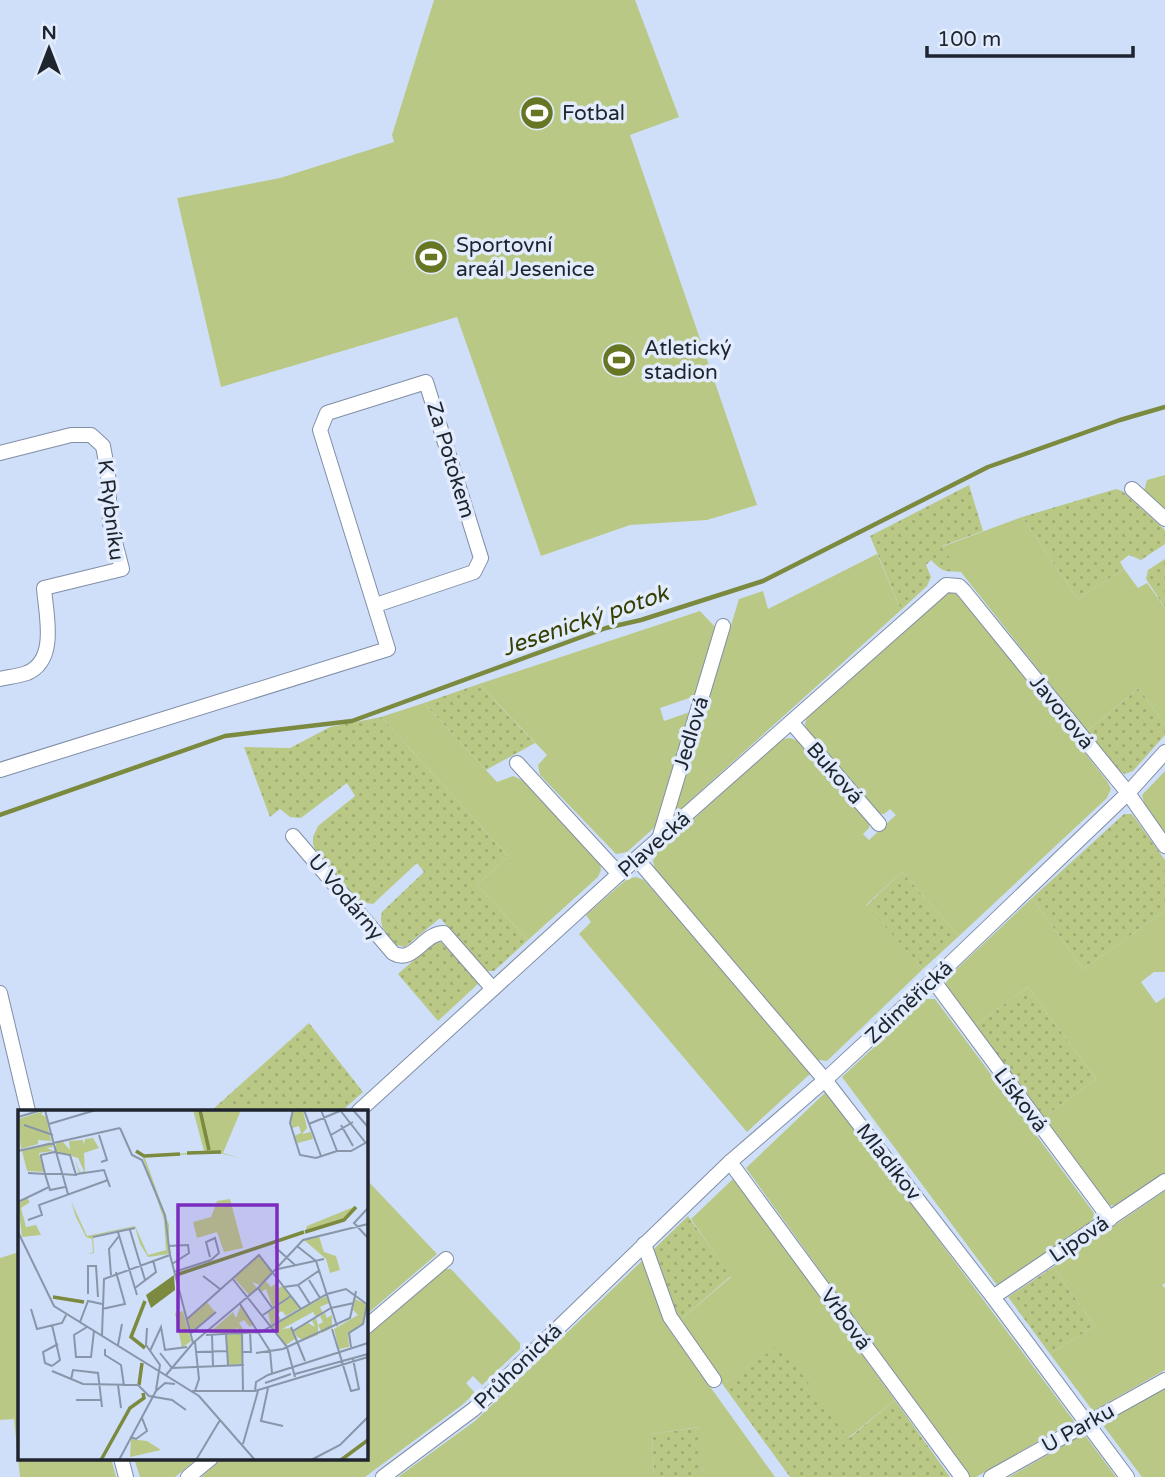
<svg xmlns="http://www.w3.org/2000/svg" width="1165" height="1477" viewBox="0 0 1165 1477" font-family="'Varela Round',sans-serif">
	<defs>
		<pattern id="grass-dots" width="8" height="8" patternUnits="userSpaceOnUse" patternTransform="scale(1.75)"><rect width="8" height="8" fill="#b9c985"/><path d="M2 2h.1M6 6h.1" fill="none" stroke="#9fac73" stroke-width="1.8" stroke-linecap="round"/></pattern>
	</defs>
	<rect width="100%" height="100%" fill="#cfdffa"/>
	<g fill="url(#grass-dots)">
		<path d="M969 485 983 531 942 546 961 572C944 571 944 573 931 560L926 565 931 577 927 586 901 610 870 536Z"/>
		<path d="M1116 489 1122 491 1165 530V544L1141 560 1129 555 1120 562 1124 569 1078 599 1022 517Z"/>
		<path d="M1165 559V608L1146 579 1148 570Z"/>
		<path d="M479 684 535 743 486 770 424 703Z"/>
		<path d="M1139 688 1165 725V735L1133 771 1125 774 1118 770 1087 731Z"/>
		<path d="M381 717 508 856 477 885 528 940 494 971H486L440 918 405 947 396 945C387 934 378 928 382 912L424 872 417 863 373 904 360 902 315 850 313 844V837L318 826 355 796 347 783 301 818 290 817 280 809 270 817 244 747 290 748 330 727Z"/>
		<path d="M1124 814H1132L1165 860V911L1083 969 1032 898Z"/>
		<path d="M902 872 959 936 923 969 866 906Z"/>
		<path d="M441 942 479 983 438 1021 398 974 433 943Z"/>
		<path d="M1028 987 1096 1079 1043 1118 974 1026Z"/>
		<path d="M309 1023 363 1092 342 1111H211Z"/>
		<path d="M688 1216 731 1276 678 1322 653 1250Z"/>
		<path d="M1053 1267 1095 1326 1050 1354 1008 1297Z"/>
		<path d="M780 1343 849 1438 895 1400 950 1477H790L723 1385Z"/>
		<path d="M700 1427 703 1477H654L652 1434Z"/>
	</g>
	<g fill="#b9c985">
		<path d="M434 0H635L679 117 630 135 757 505 707 520 630 525 541 556 457 317 221 387 177 198 280 178 394 142 392 135Z"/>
		<path d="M1165 475V510L1144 491 1147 480Z"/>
		<path d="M1022 517 1078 599 1124 569 1138 588 1147 583 1165 608V725L1139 688 1087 731 941 547Z"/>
		<path d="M877 554 901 610 673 816 739 599 763 591 768 609Z"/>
		<path d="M952 591 960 595 1107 781 1111 789 1107 798 959 936 902 872 866 905 923 969 827 1061 818 1060 655 870 653 861 656 853 782 739 790 738 798 741 869 822V828L863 834 869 840 896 815 890 809 884 814H878L807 733 805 724 808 715 943 594Z"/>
		<path d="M700 611 716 628 695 696 660 708 664 721 690 712 656 826 627 852 616 854 540 775 538 765 547 755 479 684Z"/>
		<path d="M424 703 497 782 513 776 522 780 600 863 601 870 598 877 528 940 477 885 508 856 381 717Z"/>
		<path d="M1165 771V834L1145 806 1142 795Z"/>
		<path d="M636 877 644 880 811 1073 747 1132 579 934 591 922 586 915 627 879Z"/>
		<path d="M1032 898 1083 969 1165 911V972H1154L1141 982 1156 1003 1165 997V1173L1116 1206 1107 1205 1043 1118 1096 1079 1028 987 974 1026 946 988V979Z"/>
		<path d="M926 999H935L1094 1213 1092 1222 997 1285 842 1077Z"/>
		<path d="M827 1091 1074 1421 976 1477H969L746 1168Z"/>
		<path d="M734 1178 895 1400 848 1438 780 1344 723 1385 678 1322 731 1277 691 1219Z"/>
		<path d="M366 1179 437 1254 366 1315Z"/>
		<path d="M1165 1191V1283L1162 1285 1165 1288V1370L1093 1411 1050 1354 1095 1326 1053 1267Z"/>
		<path d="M19 1252V1458H111L116 1477H20L14 1419 0 1420V1258Z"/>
		<path d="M644 1259 668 1328 775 1477H703L699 1427 652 1434 654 1477H398L475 1421Z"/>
		<path d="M445 1269H451L520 1343V1349L482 1385 473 1376 466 1383 475 1393 462 1405 365 1477H201L223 1458H366V1337Z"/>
		<path d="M1165 1388V1477H1142L1102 1424Z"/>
		<path d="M1084 1434 1116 1477H1009Z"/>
		<path d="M134 1458H198L175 1477H140Z"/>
	</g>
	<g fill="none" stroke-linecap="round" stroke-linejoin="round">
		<path stroke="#7b8a3f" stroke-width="4.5" d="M0 815 225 736 352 721 606 628 641 620 763 581 988 467 1120 420 1165 407"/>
		<g stroke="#808ea6" stroke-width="16">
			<g id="street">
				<path d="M0 453 71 435H91L103 446 108 473 110 523 122 569 44 588C46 615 58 660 27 673 18 676 9 677 0 679"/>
				<path d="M1132 489 1165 519"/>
				<path d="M791 722 879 824"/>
				<path d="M517 763 619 874"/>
				<path d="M0 770 388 649 320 430 327 413 426 382 481 558 474 572 376 605"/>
				<path d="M293 836 393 953C413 965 423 933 444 933L493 989"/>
				<path d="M659 839 723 626"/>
				<path d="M637 859 825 1080 993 1297 1127 1477"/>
				<path d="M933 980 1110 1219"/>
				<path d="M0 993 28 1111"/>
				<path d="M359 1111 619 874 946 585 959 586 964 591 1128 793 1165 846"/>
				<path d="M730 1162 962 1477"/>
				<path d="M644 1244 670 1317 714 1380"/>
				<path d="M993 1297 1165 1181"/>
				<path d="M366 1327 446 1259"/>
				<path d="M121 1458 126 1477"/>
				<path d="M188 1477 211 1458"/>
				<path d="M383 1477 474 1409 730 1162 825 1080 933 980 1128 793 1165 752"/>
				<path d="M991 1477 1165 1380"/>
			</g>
		</g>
		<use href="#street" stroke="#fff" stroke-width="14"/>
	</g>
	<defs>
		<g id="stadium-disc" transform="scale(1.75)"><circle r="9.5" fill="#677623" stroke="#e2ecfc"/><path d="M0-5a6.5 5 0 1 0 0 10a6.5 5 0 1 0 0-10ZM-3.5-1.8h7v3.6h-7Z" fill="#fff"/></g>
	</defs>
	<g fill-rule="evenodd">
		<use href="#stadium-disc" x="537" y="113"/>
		<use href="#stadium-disc" x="431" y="257"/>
		<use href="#stadium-disc" x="619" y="360"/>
	</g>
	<g text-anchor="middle" stroke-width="7" stroke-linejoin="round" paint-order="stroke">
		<g font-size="21" fill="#1f252f" stroke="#e2ecfc" text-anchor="start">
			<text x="562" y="120">Fotbal</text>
			<text x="456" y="252">Sportovní<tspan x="456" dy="24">areál Jesenice</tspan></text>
			<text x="644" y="355">Atletický<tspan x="644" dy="24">stadion</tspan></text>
		</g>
		<g font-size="21" fill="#1f252f" stroke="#e2ecfc">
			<text transform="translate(451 460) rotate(73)" y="7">Za Potokem</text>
			<text transform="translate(111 510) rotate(83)" y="7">K Rybníku</text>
			<text transform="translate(1062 712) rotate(51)" y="7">Javorová</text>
			<text transform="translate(691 733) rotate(-73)" y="7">Jedlová</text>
			<text transform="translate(835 773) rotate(49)" y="7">Buková</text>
			<text transform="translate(654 844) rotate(-41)" y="7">Plavecká</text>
			<text transform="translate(346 897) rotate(50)" y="7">U Vodárny</text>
			<text transform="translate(909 1002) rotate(-43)" y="7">Zdiměřická</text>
			<text transform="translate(1021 1100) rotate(53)" y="7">Lísková</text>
			<text transform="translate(889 1162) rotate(52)" y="7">Mladíkov</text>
			<text transform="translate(1079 1239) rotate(-34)" y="7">Lipová</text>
			<text transform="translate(846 1319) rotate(54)" y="7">Vrbová</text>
			<text transform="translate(518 1366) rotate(-44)" y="7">Průhonická</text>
			<text transform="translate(1078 1428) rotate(-29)" y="7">U Parku</text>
		</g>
		<g font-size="23" font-style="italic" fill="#364004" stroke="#e2ecfc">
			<text transform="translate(585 620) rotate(-19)" y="8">Jesenický potok</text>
		</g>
	</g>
	<g transform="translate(18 1110)">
		<rect width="350" height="350" fill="#cfdffa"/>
		<path d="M175 0H182L191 39 184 0H223L205 43 222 48 197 42 127 48 151 115V144L130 147 122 134 117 117 75 126 76 143 70 144 75 142 74 129 68 127 58 107 53 91 69 126 117 116 130 145 148 140 146 110 125 48 186 41ZM338 96 326 110 287 122 289 116ZM301 126 306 142 318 146 322 160 312 163 308 149 286 130ZM113 329 129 331 143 340 112 347Z" fill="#b9c985"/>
		<path d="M276 0H285L289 18 284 24 293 22 295 29 280 33 276 26 283 23 281 16 274 18 273 10ZM26 1 23 4 28 7 33 31 20 30V34L3 39 0 9ZM75 28 81 38 66 43 67 62 61 63 57 50 62 62 66 61 60 48 36 41 39 32H45L52 40 51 31 65 30 66 35 67 29ZM33 32 35 37 29 38 35 41 21 43 26 62 9 61 4 41ZM9 88 12 92 3 98 8 117 18 115 23 125 4 127 0 94ZM212 89 225 138 206 142 199 122 179 128 175 112 193 107 199 91ZM241 145 255 162 242 175 234 172 239 178 231 185 216 168ZM248 171 253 177 261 171 258 180 264 176 272 186 255 198 248 179 243 182 241 178ZM308 186 311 193 302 197 305 203 298 207 295 202 264 219 273 218 278 228 268 235 254 216ZM273 187 282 198 268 206 264 201 259 204 263 209 253 215 250 203ZM337 189 348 194 344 214 330 223 331 237 321 239 316 219 340 205 335 200ZM189 192 197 202 173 223 169 210ZM223 195 236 214 232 217 226 210 221 213 227 222H220L219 217 216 223H191L215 202 218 208ZM165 201 173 231 164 238 157 203ZM307 203 309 208 314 205V218L304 223 300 215V225L286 230 279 227 276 221 290 213 297 217 294 211 298 208 300 215 305 212 302 206ZM223 224 225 254 210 255 209 225Z" fill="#b9c985"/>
		<path d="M156 165 157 180 133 198 128 185Z" fill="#7b8a3f"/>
		<path fill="none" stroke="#7b8a3f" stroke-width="3.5" d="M182 0 191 40M118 41 126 46 162 44M169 43 203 42M287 122 326 110 338 97M158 165 286 122M35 187 66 192M127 238 113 227 127 191M121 275 124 253M83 350 112 298 126 288 125 283M323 350 350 330"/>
		<path fill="none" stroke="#8995a9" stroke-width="2" d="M27 0 35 31M275 0 272 13 282 45 298 48 319 41M286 0 303 46M303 0 319 41M322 0 347 32M335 0 350 17M0 7 24 0M31 14 78 0M291 14 322 1M6 15 35 25M323 15 335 36M102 18 114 45 124 50 147 105 152 145 175 233M81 25 89 50 83 52M313 25 335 12M35 31 50 84M0 41 102 18M319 41H333L349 32M10 63 27 64H43L58 65 52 45 36 42 23 45V47L27 64 32 80 47 77M59 64 86 60 92 77M0 92 31 77M350 98 336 113 350 128M10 110 24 105 21 95 90 70M112 120 127 170M0 122 36 196 181 286 237 350M100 122 119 185M75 127 117 118M150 136 170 135 171 143 154 154M279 136 298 151 319 216M257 137 277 155M260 159 306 149M156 162 193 150 201 143 197 128 188 132 192 147M93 165 91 139 101 126M185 166 202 179M214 168 269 237 277 267M291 170 302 188M280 175 292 194M266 177 280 175 302 160M117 178 138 162 135 150M240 178 255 199M70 184V156H78L80 187M222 194 252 241 254 263M13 199 19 219 44 213 48 205M84 199 107 194 98 162M245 205 273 186M168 210 241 145 283 199M62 212 70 191 84 194M69 217 56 225 58 247H73L76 221M273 217 287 251M129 218 128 235 142 255 138 280M314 219 333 281 341 279 335 249M275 221 313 198 336 193M224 223 225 281M172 224 198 202M208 224 210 255M84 225 86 169 152 145M188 225 243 222 309 184 328 179 350 195M194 225 195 256M100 235 104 214M333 237 331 223 345 214 349 194M87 239V245L103 255 106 276M146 240 169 237M132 241 143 217 147 240M179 242 209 241M225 242H233L232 222M142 243 154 258 226 255M238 243 265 239 332 208 338 181M34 256 42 250 34 215M34 256 27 253 25 242 40 234M34 261 65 274 120 275 131 286 154 290 168 300M277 264 350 244M148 265 175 233 240 178 285 130 350 114M53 270 55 260 80 263 84 297M247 273 273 264M100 275 103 298M250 278 243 311 265 316M174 281H237L350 247M177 281 181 269 177 232M237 281 238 272 250 265 350 233M58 290H83M112 327 118 329 129 321 124 308M225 334 240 281M101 350 138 281 147 273 157 274M178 350 202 310M293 350 322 335 350 307"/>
		<path fill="#7b2cbf" fill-opacity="0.15" stroke="#7b2cbf" stroke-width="3.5" d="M160 95H259V221H160Z"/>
		<rect width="350" height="350" fill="none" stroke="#1f252f" stroke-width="3.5"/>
	</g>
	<g transform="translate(49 49)" stroke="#e2ecfc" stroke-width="5" paint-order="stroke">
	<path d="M0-5L12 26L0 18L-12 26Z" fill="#1f252f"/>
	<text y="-10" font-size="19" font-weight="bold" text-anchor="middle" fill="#1f252f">N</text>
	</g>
	<path d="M927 46v10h206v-10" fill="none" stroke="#1f252f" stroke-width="3.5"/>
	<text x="937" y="46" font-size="21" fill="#1f252f" stroke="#e2ecfc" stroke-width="5" paint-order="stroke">100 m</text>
</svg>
